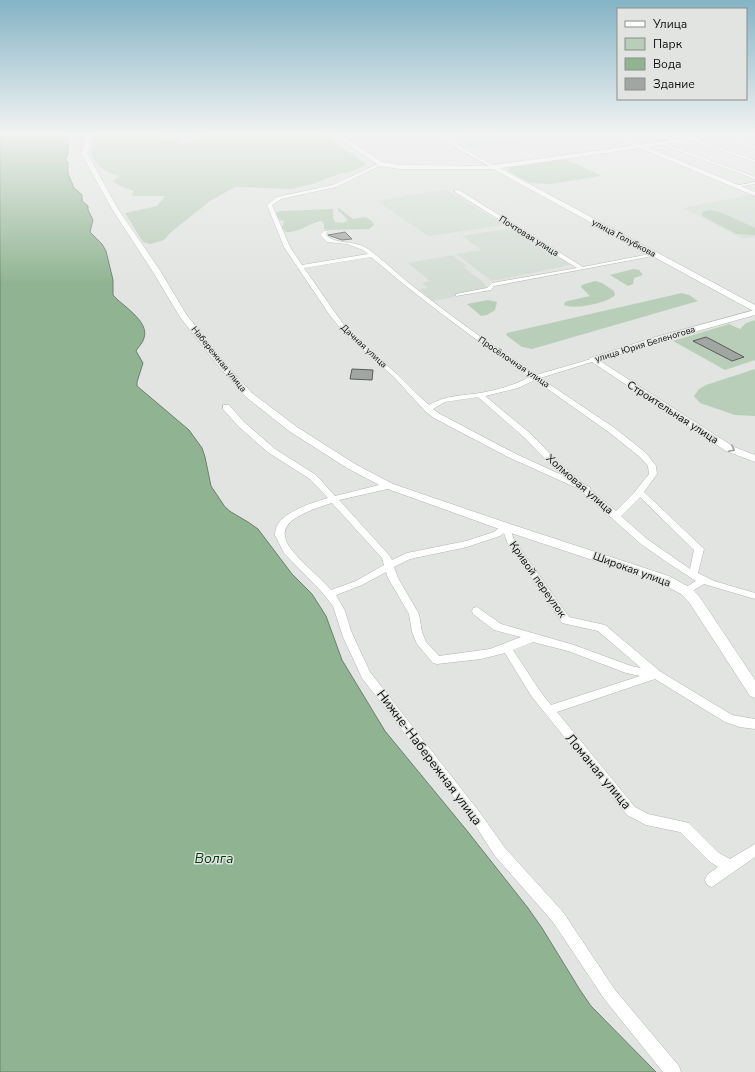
<svg xmlns="http://www.w3.org/2000/svg" width="755" height="1072" viewBox="0 0 755 1072" font-family="'Nunito Sans',sans-serif">
	<rect width="100%" height="100%" fill="#e1e4e1"/>
	<g fill="#d3ddd4">
		<path d="M446 134H509L525 142 473 149Z"/>
		<path d="M442 190 450 192 505 225 428 236 377 201Z"/>
		<path d="M753 194 755 195V237L743 239 683 208Z"/>
		<path d="M511 228 571 265 492 281 456 254 482 250 462 236Z"/>
		<path d="M452 255 467 266 463 267 483 282 487 288 457 294 454 297 433 301 419 289 427 288 422 283 430 281 408 263Z"/>
	</g>
	<g fill="#b9ceb9">
		<path d="M94 134H164L163 139 180 137 177 141 180 143H188L208 134H323L366 164 365 166 347 173H342L309 185 291 189 235 187 210 201 170 233 164 240 150 244 143 242 125 213 157 206 165 196H132L134 191 120 186 113 181 120 176C104 171 96 168 90 150L94 142Z"/>
		<path d="M561 160 570 161 601 176 551 184 530 183 508 171 510 167Z"/>
		<path d="M339 208 353 219 365 217 372 221 374 225 369 229 328 230 324 229V224L322 221C308 223 303 232 286 232L282 228 284 221 280 220 275 213 280 211 333 209V218L335 222 344 223 348 220 337 209Z"/>
		<path d="M709 210 720 212 755 228V235L737 234 702 216V212Z"/>
		<path d="M633 269 639 270 643 275 634 278 633 284 628 286 610 275Z"/>
		<path d="M595 281 602 283 614 291 615 295C608 303 573 310 564 305L565 302 568 301 590 296 581 287 582 285Z"/>
		<path d="M682 293 689 295 698 301 532 349 522 347 506 335 507 333Z"/>
		<path d="M488 300 497 302 495 310 487 315 481 316 467 304Z"/>
		<path d="M755 320V360L725 370 673 341 729 324 740 329 746 323Z"/>
		<path d="M755 369V416L735 415 700 403 694 396 699 389 706 385Z"/>
	</g>
	<path fill="#90b492" stroke="#69826a" d="M0 134H62V136L68 138V153L65 160 68 162C68 166 67 173 69 176 70 181 73 182 73 187L82 195V201L88 206V210L93 220 90 232 102 244 106 251 113 280V295C121 305 150 321 144 338 143 343 138 347 136 351L143 363 137 382V386L189 430 202 448 205 457 211 486 225 507 231 512 248 522 258 529 292 574 312 594 326 616 342 660 385 731 468 832 528 908 542 928 580 990 591 1006 656 1072H0Z"/>
	<g fill="#a2a6a3" stroke="#595c59">
		<path d="M345 232 352 239 342 240 328 235Z"/>
		<path d="M706 337 714 341 744 357 732 361 693 341Z"/>
		<path d="M352 369 373 370 372 380 350 379Z"/>
	</g>
	<g fill="none" stroke-linecap="round" stroke-linejoin="round">
		<g stroke="#b2b5b2" stroke-width="1">
			<g id="minor">
				<path d="M432 134H437L496 167 493 168Z"/>
				<path d="M609 134H614L643 147 640 148Z"/>
				<path d="M720 134 755 146V148L720 136Z"/>
				<path d="M692 138 755 160V162L692 140Z"/>
				<path d="M663 143 755 177V179L663 145Z"/>
				<path d="M380 163 383 164 336 187 281 199 272 205 290 247 302 265 368 254 363 250 347 244 327 242 320 235 324 231H328L326 235C335 245 356 240 368 249 385 261 399 276 415 288 454 318 494 347 536 375L591 359H595V361L540 378 616 429 646 453 656 466 657 474 644 492 702 547 704 549 698 573 714 581 755 593V599L704 584 689 593H683L681 591 683 589 696 581 668 563 641 544 579 489 508 457 434 418 425 411 394 377 344 333 329 314 284 247 267 205 277 197 333 185ZM371 257C422 300 475 340 530 377 514 385 498 390 480 393 460 396 447 395 429 405L418 395 398 375 348 331 304 268ZM535 380 610 433 640 457 648 466 649 474 633 494 616 511 591 490 590 487 585 485 557 461 531 434 485 396 518 388ZM478 397 525 438 551 465 566 477 514 453 440 414 433 409 445 402ZM640 497 694 550 690 569 647 539 621 516Z"/>
				<path d="M755 182V184L737 187 735 186Z"/>
				<path d="M455 190H459L583 267 655 253 658 255 494 286 491 290 456 296V294L487 288 492 283 577 268 455 192Z"/>
				<path d="M223 405H229L244 422 275 449 316 475 335 496 379 485 392 484 393 486 392 488 339 500 389 555 392 560 407 553 466 541 494 532 503 525H509L514 540 569 617 605 625 661 672 732 715 755 719V729L740 727 725 722 655 679 557 712 635 807 648 814 689 823 719 853 730 859 755 844V857L712 887 707 885 705 880 707 875 718 867 709 861 680 832 646 825 627 815 532 697 505 653 481 659 437 664 433 663 417 644 412 632 409 614 388 578 386 572 362 585 336 595 345 611 351 631 370 672 481 814 505 848 563 912 615 990 679 1066 681 1072H663L605 1000 553 922 495 856 473 822 362 678 343 637 333 606 321 591 284 553 275 535C275 532 276 528 277 526 283 512 314 502 328 498L310 479 269 453 238 426 223 409ZM332 503 382 558 384 565 356 581 331 590C294 550 248 528 332 503ZM504 533 507 542 562 623 598 631 641 668 631 666 574 645 501 624 477 607 473 608 472 611 473 614 494 630 521 637 490 649 439 656 426 642 422 632 419 614 398 578 394 567 410 559 467 547 500 536ZM533 642 568 651 626 673 640 676 551 705 540 691 513 650Z"/>
			</g>
		</g>
		<g stroke="#b2b5b2" stroke-width="1">
			<g id="tertiary">
				<path d="M87 134H93L87 153 118 209 161 272 186 314 224 362 252 393 297 427 355 464 393 484 510 524 669 576 691 588 699 596 755 680V698L750 696 689 602 681 594 659 582 502 530 385 488 347 468 289 431 246 397 218 366 180 317 153 272 112 209 81 153Z"/>
				<path d="M717 134H731L647 147 755 192V196L640 148 494 169 491 167 494 165Z"/>
				<path d="M755 310V315L658 342 600 361 734 447 755 455V462L726 451 589 360 590 358 652 338Z"/>
			</g>
		</g>
		<g stroke="#b2b5b2" stroke-width="1">
			<path id="secondary" d="M333 134H340L382 162 400 165 496 166 755 305V312L493 169H400L380 166Z"/>
		</g>
		<use href="#minor" fill="#fff" fill-rule="evenodd"/>
		<use href="#tertiary" fill="#fff" fill-rule="evenodd"/>
		<use href="#secondary" fill="#fff" fill-rule="evenodd"/>
	</g>
	<defs><path id="oneway-chevron" d="M-2-3.5L2.5 0L-2 3.5" fill="none" stroke-width="1.6" stroke-linecap="round" stroke-linejoin="round"/></defs>
	<use stroke="#9e9f9e" href="#oneway-chevron" transform="translate(732 449) rotate(27)"/>
	<linearGradient id="sky" x2="0" y2="1"><stop stop-color="#85b4c6"/><stop offset="0.47" stop-color="#f2f3f2"/><stop offset="1" stop-color="#f2f3f2" stop-opacity="0"/></linearGradient>
	<rect width="755" height="284" fill="url(#sky)"/>
	<g text-anchor="middle" stroke-width="3" stroke-linejoin="round" paint-order="stroke">
		<g font-size="9" fill="#0d0e0d" stroke="#e1e4e1">
			<text transform="translate(529 236) rotate(32)" y="3">Почтовая улица</text>
			<text transform="translate(624 238) rotate(28)" y="3">улица Голубкова</text>
			<text transform="translate(645 344) rotate(-17)" y="3">улица Юрия Беленогова</text>
			<text transform="translate(364 346) rotate(43)" y="3">Дачная улица</text>
			<text transform="translate(219 359) rotate(51)" y="3">Набережная улица</text>
			<text transform="translate(514 362) rotate(34)" y="3">Просёлочная улица</text>
		</g>
		<g font-size="11" fill="#0d0e0d" stroke="#e1e4e1">
			<text transform="translate(673 412) rotate(33)" y="4">Строительная улица</text>
			<text transform="translate(580 484) rotate(41)" y="4">Холмовая улица</text>
			<text transform="translate(632 569) rotate(20)" y="4">Широкая улица</text>
			<text transform="translate(538 579) rotate(55)" y="4">Кривой переулок</text>
		</g>
		<g font-size="13" fill="#0d0e0d" stroke="#e1e4e1">
			<text transform="translate(430 757) rotate(53)" y="5">Нижне-Набережная улица</text>
			<text transform="translate(599 771) rotate(50)" y="5">Ломаная улица</text>
		</g>
		<g font-size="14" font-style="italic" fill="#00390c" stroke="#e1e4e1">
			<text x="214" y="863">Волга</text>
		</g>
	</g>
	<rect x="617" y="8" width="130" height="92" fill="#e1e4e1" stroke="#8c8e8c"/>
	<rect x="625" y="21" width="20" height="6" fill="#ffffff" stroke="#8c8e8c"/>
	<text x="653" y="28" font-size="12" fill="#0d0e0d">Улица</text>
	<rect x="625" y="38" width="20" height="12" fill="#b9ceb9" stroke="#8c8e8c"/>
	<text x="653" y="48" font-size="12" fill="#0d0e0d">Парк</text>
	<rect x="625" y="58" width="20" height="12" fill="#90b492" stroke="#8c8e8c"/>
	<text x="653" y="68" font-size="12" fill="#0d0e0d">Вода</text>
	<rect x="625" y="78" width="20" height="12" fill="#a2a6a3" stroke="#8c8e8c"/>
	<text x="653" y="88" font-size="12" fill="#0d0e0d">Здание</text>
</svg>
